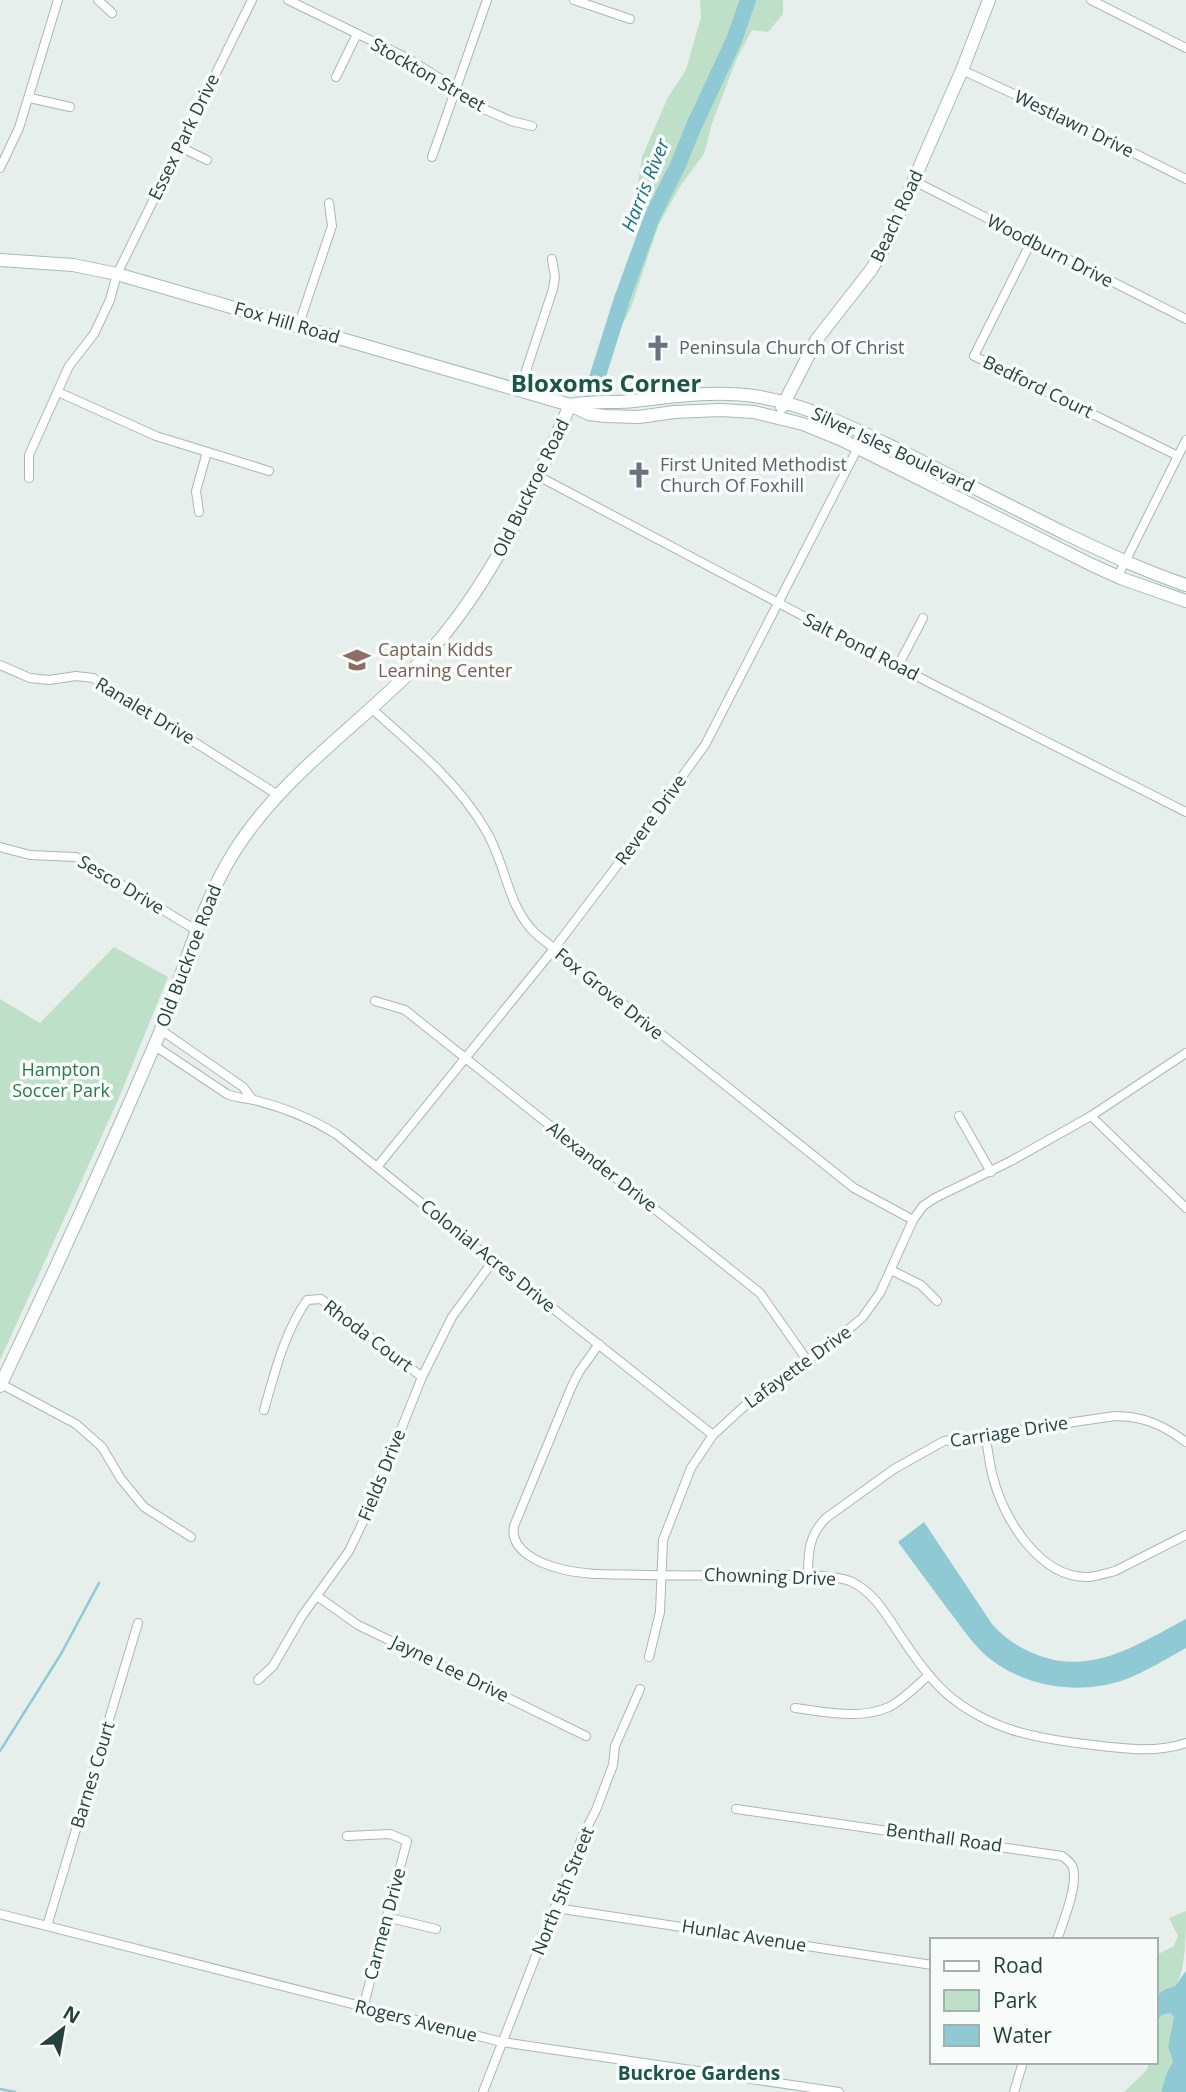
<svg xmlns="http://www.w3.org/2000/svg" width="1186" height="2092" viewBox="0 0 1186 2092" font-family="'Open Sans',sans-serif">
	<rect width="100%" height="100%" fill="#e6efeb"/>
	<g fill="#bfe0c8">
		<path d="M700 0H740L733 28 723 54H733L741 36 753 0H783V14L768 32 752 30 737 58 712 123 704 154 681 185 658 226 631 308 612 343 600 387 589 388 591 373 598 359 609 313 644 220 637 190 642 157 668 97 686 70 701 17Z"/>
		<path d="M114 947 168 977 118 1100 0 1360V999L40 1023Z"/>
		<path d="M1186 1911C1186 1931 1186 1973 1175 1986 1171 1990 1164 1990 1156 1996V1955L1174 1946 1178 1936 1169 1918Z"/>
		<path d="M1170 2013 1174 2017 1168 2047 1173 2062 1167 2072 1161 2092H1124L1146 2071 1150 2062H1156V2021L1162 2015Z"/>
	</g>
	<g fill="#8ec9d4">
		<path d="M740 0H753C747 19 743 49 724 59L723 55 733 28Z"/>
		<path d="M924 1522 992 1624C1005 1639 1021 1649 1040 1656 1094 1675 1140 1643 1186 1619V1648C1166 1659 1145 1672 1124 1680 1076 1696 1021 1687 983 1653 969 1639 958 1622 946 1607 930 1585 914 1564 898 1542Z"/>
		<path d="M1186 1971V2092H1161L1167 2072 1173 2062 1168 2047 1174 2017 1170 2013 1162 2015 1156 2021V1996L1164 1990 1175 1986Z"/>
	</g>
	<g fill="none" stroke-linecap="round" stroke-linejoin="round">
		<g stroke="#8ec9d4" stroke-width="2.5">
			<path d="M0 1751 61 1654 99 1583"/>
			<path d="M0 2089 15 2092"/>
		</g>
		<path stroke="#8ec9d4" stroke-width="16" d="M593 391 622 299 652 217 678 165 693 128 734 40 748 0"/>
		<g stroke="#a8b8b2" stroke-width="10">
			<g id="street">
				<path d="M98 0 112 13"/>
				<path d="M288 0 407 58 455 88 475 105 511 121 532 126"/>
				<path d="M574 0 630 19"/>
				<path d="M1091 0 1186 48"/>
				<path d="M962 70 1031 102 1186 179"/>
				<path d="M336 77 357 34"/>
				<path d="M30 98 70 107"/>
				<path d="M178 146 207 160"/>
				<path d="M432 157 487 0"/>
				<path d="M0 168 19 128 58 0"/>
				<path d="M914 181 1186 319"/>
				<path d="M1031 242 974 356 1178 456"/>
				<path d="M298 327 332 226 329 203"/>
				<path d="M58 392 156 436 269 471"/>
				<path d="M519 392 553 289 555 277 552 259"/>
				<path d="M538 476 930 683 1186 812"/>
				<path d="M29 478V455L69 366 94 334 110 300 117 274 252 0"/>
				<path d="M199 512 196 491 207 452"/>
				<path d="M1118 576 1186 440"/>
				<path d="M0 665 30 678 49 680 76 676 93 678 278 795"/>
				<path d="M898 666 923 618"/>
				<path d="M371 708C412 745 457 781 485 829 507 865 506 905 536 934L854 1188 913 1220"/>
				<path d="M0 847 30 855 76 857 196 930"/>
				<path d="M375 1001 405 1010 760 1293 807 1360"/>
				<path d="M161 1030 243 1087 252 1099"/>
				<path d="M155 1046 227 1094C236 1098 244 1098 254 1100 282 1107 312 1119 336 1134L493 1261 713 1435"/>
				<path d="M959 1116 991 1172"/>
				<path d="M1091 1116 1186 1208"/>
				<path d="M377 1167 553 950 613 871 705 745 865 434"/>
				<path d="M891 1270 921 1285 937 1301"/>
				<path d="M599 1344 579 1372 571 1388 514 1526C509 1551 541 1564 561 1569 588 1576 619 1574 646 1575 700 1576 754 1575 808 1575 822 1576 837 1576 850 1581 877 1593 890 1622 906 1644 918 1662 931 1680 947 1694 988 1729 1033 1738 1085 1744 1119 1748 1153 1754 1186 1743"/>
				<path d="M1 1384 76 1424 102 1447 121 1479 144 1507 191 1537"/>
				<path d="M264 1410C275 1372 284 1333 307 1300L321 1299 422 1377"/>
				<path d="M985 1434C988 1448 989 1463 993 1477 1003 1518 1040 1579 1089 1577 1098 1576 1107 1573 1115 1571L1186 1535"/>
				<path d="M808 1575C808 1552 809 1535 826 1518L894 1469 944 1441 1115 1416C1143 1416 1163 1425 1186 1442"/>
				<path d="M317 1596 358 1625 586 1736"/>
				<path d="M649 1657 660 1612 663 1540 691 1468 713 1435 751 1400 837 1339 862 1318 880 1293 913 1220 923 1206 935 1198 1011 1161 1091 1116 1186 1053"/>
				<path d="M258 1680 273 1666 302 1616 349 1551 371 1505 422 1377 452 1317 493 1261"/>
				<path d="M795 1708C826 1712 860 1720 889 1707 903 1700 917 1685 929 1675"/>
				<path d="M736 1809 1062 1856C1066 1859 1072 1863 1073 1868 1078 1886 1063 1922 1057 1940"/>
				<path d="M347 1836 390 1834 407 1841 363 2008"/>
				<path d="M556 1908 932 1965"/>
				<path d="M0 1914 502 2042 839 2092"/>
				<path d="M386 1917 436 1929"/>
				<path d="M47 1926 138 1623"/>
				<path d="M483 2092 583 1835 596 1810 613 1765 615 1746 640 1689"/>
				<path d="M1014 2092 1023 2062"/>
			</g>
		</g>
		<g stroke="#a4bbb3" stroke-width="14">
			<g id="secondary">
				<path d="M0 260 73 265 117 274 570 405 589 414 605 416 639 417 674 412 720 410 754 412 803 424 842 440 1092 565 1123 579 1186 601"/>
				<path d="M570 405C592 401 612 403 634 401 676 396 717 390 760 397 811 406 857 430 903 452 957 479 1010 506 1064 533 1104 552 1144 571 1186 585"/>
				<path d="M782 407 817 339 871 270 884 248 962 70 989 0"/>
				<path d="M0 1386C54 1273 106 1159 155 1044 183 980 197 911 234 852 282 775 361 724 423 659 491 586 531 495 570 405"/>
			</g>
		</g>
		<use href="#street" stroke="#fff" stroke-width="8"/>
		<use href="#secondary" stroke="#fff" stroke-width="12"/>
	</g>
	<defs>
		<g id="church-bare" transform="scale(2.1)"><path d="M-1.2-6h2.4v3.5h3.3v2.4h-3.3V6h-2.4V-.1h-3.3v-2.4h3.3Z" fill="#6b7280" stroke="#f7fbf9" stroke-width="2.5" paint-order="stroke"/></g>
		<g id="school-bare" transform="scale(2.1)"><path d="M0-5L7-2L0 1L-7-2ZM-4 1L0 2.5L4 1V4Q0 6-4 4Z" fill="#8d6e63" stroke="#f7fbf9" stroke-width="2.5" paint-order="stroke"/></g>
	</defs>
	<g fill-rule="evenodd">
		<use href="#church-bare" x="658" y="348"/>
		<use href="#church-bare" x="639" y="475"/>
		<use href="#school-bare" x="357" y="660"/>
	</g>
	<g text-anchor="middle" stroke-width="7" stroke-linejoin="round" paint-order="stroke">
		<g font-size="18" fill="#24423a" stroke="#f7fbf9">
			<text transform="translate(428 75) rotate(30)" y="6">Stockton Street</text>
			<text transform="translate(1074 124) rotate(26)" y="6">Westlawn Drive</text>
			<text transform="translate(184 137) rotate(-64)" y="6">Essex Park Drive</text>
			<text transform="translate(897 216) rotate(-65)" y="6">Beach Road</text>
			<text transform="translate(1050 251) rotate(27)" y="6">Woodburn Drive</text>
			<text transform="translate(287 323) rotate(16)" y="6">Fox Hill Road</text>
			<text transform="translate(1038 387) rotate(26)" y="6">Bedford Court</text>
			<text transform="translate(893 450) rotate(25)" y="6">Silver Isles Boulevard</text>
			<text transform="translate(531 488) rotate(-64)" y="6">Old Buckroe Road</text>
			<text transform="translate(861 647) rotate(27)" y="6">Salt Pond Road</text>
			<text transform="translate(145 711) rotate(31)" y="6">Ranalet Drive</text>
			<text transform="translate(651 820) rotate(-54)" y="6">Revere Drive</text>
			<text transform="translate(121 885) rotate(31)" y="6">Sesco Drive</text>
			<text transform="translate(189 956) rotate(-69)" y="6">Old Buckroe Road</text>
			<text transform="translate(609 994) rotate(39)" y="6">Fox Grove Drive</text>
			<text transform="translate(602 1167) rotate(38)" y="6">Alexander Drive</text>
			<text transform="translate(488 1256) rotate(39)" y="6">Colonial Acres Drive</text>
			<text transform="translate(368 1336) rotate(37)" y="6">Rhoda Court</text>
			<text transform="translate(798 1367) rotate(-36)" y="6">Lafayette Drive</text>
			<text transform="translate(1009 1432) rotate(-9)" y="6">Carriage Drive</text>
			<text transform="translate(382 1475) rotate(-68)" y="6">Fields Drive</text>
			<text transform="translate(770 1577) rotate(2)" y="6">Chowning Drive</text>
			<text transform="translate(450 1669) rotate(26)" y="6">Jayne Lee Drive</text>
			<text transform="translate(93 1775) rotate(-73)" y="6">Barnes Court</text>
			<text transform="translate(944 1838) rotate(8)" y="6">Benthall Road</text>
			<text transform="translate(563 1891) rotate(-68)" y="6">North 5th Street</text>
			<text transform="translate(385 1924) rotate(-75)" y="6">Carmen Drive</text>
			<text transform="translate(744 1936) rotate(9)" y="6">Hunlac Avenue</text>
			<text transform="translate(416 2021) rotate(14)" y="6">Rogers Avenue</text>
		</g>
		<g font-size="18" fill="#5b616d" stroke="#f7fbf9" text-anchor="start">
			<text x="679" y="354">Peninsula Church Of Christ</text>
			<text x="660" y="471">First United Methodist<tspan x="660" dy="21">Church Of Foxhill</tspan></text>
		</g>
		<g font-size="18" fill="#785e54" stroke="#f7fbf9" text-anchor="start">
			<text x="378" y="656">Captain Kidds<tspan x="378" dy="21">Learning Center</tspan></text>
		</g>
		<g font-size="18" fill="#2d7a4b" stroke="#f7fbf9">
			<text x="61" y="1076">Hampton<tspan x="61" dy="21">Soccer Park</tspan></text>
		</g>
		<g font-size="19" font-style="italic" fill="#1c6f80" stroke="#f7fbf9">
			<text transform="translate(645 185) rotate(-68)" y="7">Harris River</text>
		</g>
		<g font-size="19" font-weight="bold" fill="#1f5548" stroke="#f7fbf9">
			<text x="699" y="2080">Buckroe Gardens</text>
		</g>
		<g font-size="24" font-weight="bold" fill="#1f5548" stroke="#f7fbf9">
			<text x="606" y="392">Bloxoms Corner</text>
		</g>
	</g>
	<rect x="930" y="1938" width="228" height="126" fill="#f7fbf9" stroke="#a3b1ad" stroke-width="2"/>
	<rect x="944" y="1961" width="35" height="10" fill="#ffffff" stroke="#a3b1ad" stroke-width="2"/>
	<text x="993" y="1973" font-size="21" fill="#24423a">Road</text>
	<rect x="944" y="1990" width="35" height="21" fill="#bfe0c8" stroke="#a3b1ad" stroke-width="2"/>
	<text x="993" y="2008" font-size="21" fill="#24423a">Park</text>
	<rect x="944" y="2025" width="35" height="21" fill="#8ec9d4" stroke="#a3b1ad" stroke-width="2"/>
	<text x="993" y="2043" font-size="21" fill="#24423a">Water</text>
	<g transform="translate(63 2029) rotate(31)" stroke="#f7fbf9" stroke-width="5" paint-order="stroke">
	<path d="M0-5L12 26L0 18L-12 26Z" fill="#24423a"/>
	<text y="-10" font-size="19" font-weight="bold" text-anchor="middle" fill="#24423a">N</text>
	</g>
</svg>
